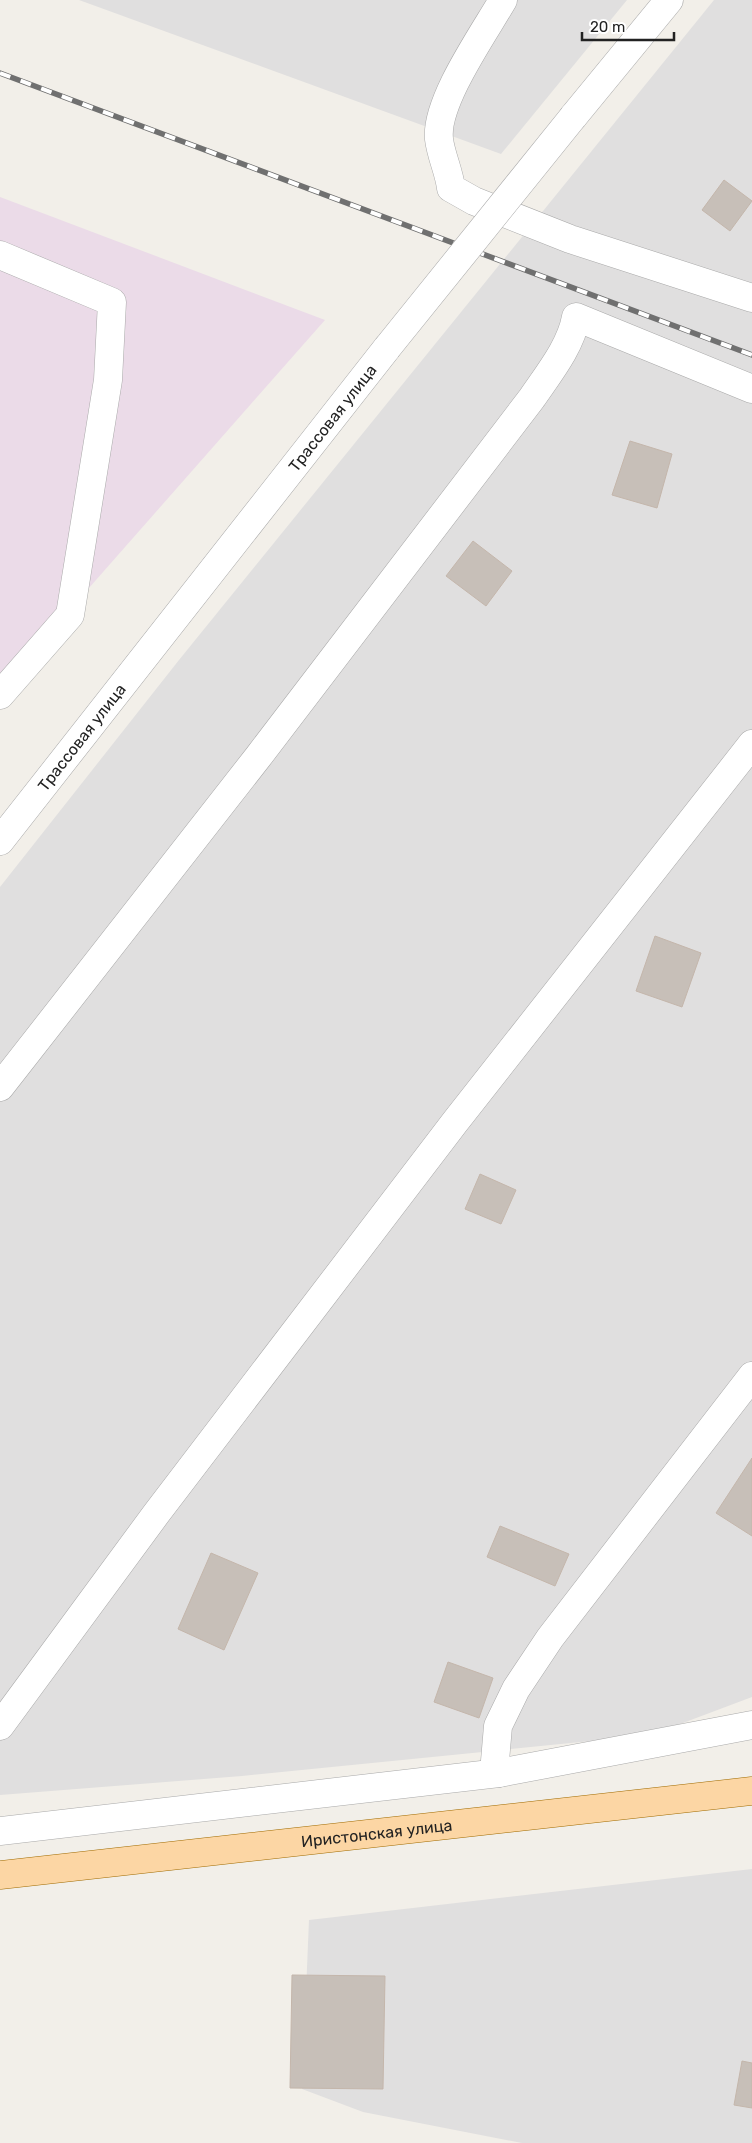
<svg xmlns="http://www.w3.org/2000/svg" width="752" height="2143" viewBox="0 0 752 2143" font-family="Rubik,sans-serif">
	<rect width="100%" height="100%" fill="#f2efe9"/>
	<g fill="#e0dfdf">
		<path d="M79 0H627L501 154Z"/>
		<path d="M714 0H752V1697L651 1735 242 1776 0 1795V887L179 660Z"/>
		<path d="M752 1869V2143H522L363 2112 302 2089 309 1920Z"/>
	</g>
	<path fill="#ebdbe8" d="M0 197 325 320 0 689Z"/>
	<g fill="#c7bfb8" stroke="#c4b6ab">
		<path d="M724 180 752 201 730 231 702 210Z"/>
		<path d="M630 441 672 454 657 508 612 495Z"/>
		<path d="M473 541 512 571 486 606 446 576Z"/>
		<path d="M655 936 701 953 682 1007 636 991Z"/>
		<path d="M480 1174 516 1190 501 1224 465 1209Z"/>
		<path d="M752 1458V1536L716 1513Z"/>
		<path d="M500 1526 569 1554 555 1586 487 1557Z"/>
		<path d="M211 1553 258 1573 224 1650 178 1629Z"/>
		<path d="M448 1662 493 1678 479 1718 434 1702Z"/>
		<path d="M292 1975 385 1976 383 2089 290 2088Z"/>
		<path d="M742 2061 752 2063V2108L734 2105Z"/>
	</g>
	<g fill="none" stroke-linecap="round" stroke-linejoin="round">
		<g stroke="#a9a9a9" stroke-width="29">
			<g id="minor">
				<path d="M503 0C484 33 435 102 439 139 441 156 449 171 451 188L474 201 570 239 752 298"/>
				<path d="M573 117 669 0"/>
				<path d="M0 255 112 302 108 380 70 615 0 695"/>
				<path id="s1" d="M0 841 387 348"/>
				<path d="M0 1087 258 757 532 398C549 373 571 346 576 317L752 389"/>
				<path d="M0 1726 156 1514 455 1122 752 744"/>
				<path d="M499 1773 495 1761 498 1726 516 1689 550 1638 752 1376"/>
				<path d="M0 1831 499 1773 752 1725"/>
			</g>
		</g>
		<g stroke="#a06b00" stroke-width="29">
			<g id="major">
				<path id="s2" d="M0 1875 752 1791"/>
			</g>
		</g>
		<use href="#minor" stroke="#fff" stroke-width="28"/>
		<use href="#major" stroke="#fcd6a4" stroke-width="28"/>
		<g stroke="#707070" stroke-width="5.5">
			<path id="rail" d="M0 73 752 355"/>
		</g>
		<use href="#rail" stroke="#fff" stroke-width="4" stroke-dasharray="11" stroke-linecap="butt"/>
		<g stroke="#a9a9a9" stroke-width="29" stroke-linecap="butt">
			<path id="minor-bridge" d="M387 348 573 117"/>
		</g>
		<use href="#minor-bridge" stroke="#fff" stroke-width="28"/>
	</g>
	<g text-anchor="middle" stroke-width="4" stroke-linejoin="round" paint-order="stroke">
		<g font-size="16" fill="#222" stroke="#fff">
			<text dy="6" stroke="none"><textPath href="#s1" startOffset="538">Трассовая улица</textPath></text>
			<text dy="6" stroke="none"><textPath href="#s1" startOffset="132">Трассовая улица</textPath></text>
			<text dy="6" stroke="none"><textPath href="#s2" startOffset="379">Иристонская улица</textPath></text>
		</g>
	</g>
	<path d="M582 32v8h92v-8" fill="none" stroke="#222222" stroke-width="2.5"/>
	<text x="590" y="32" font-size="15" fill="#222222" stroke="#ffffff" stroke-width="4" paint-order="stroke">20 m</text>
</svg>
